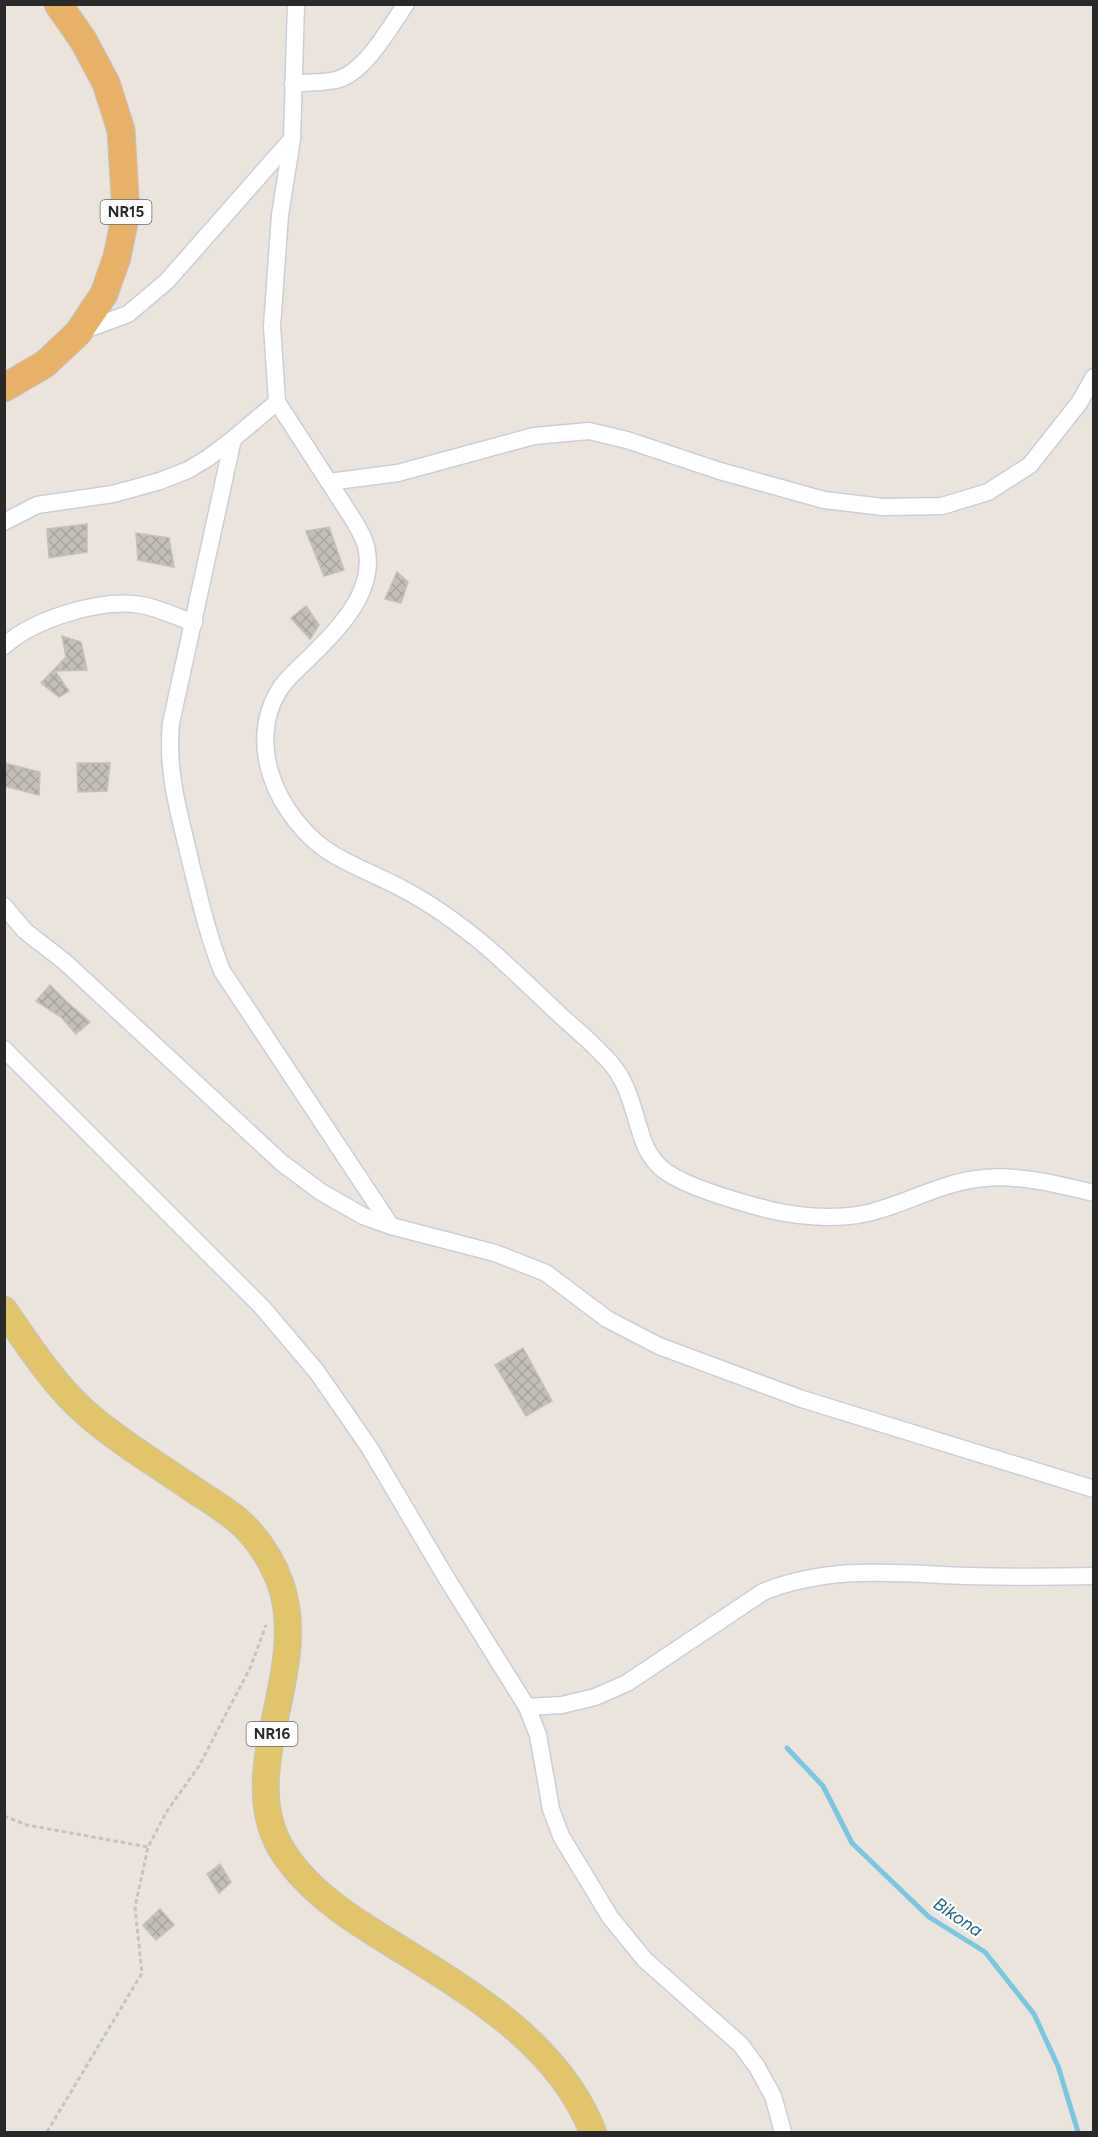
<svg xmlns="http://www.w3.org/2000/svg" width="1098" height="2137" viewBox="0 0 1098 2137" font-family="Figtree,sans-serif">
	<defs>
		<pattern id="building-cross-hatch" width="8" height="8" patternUnits="userSpaceOnUse" patternTransform="scale(1.5)"><rect width="8" height="8" fill="#c3beb8"/><path d="M0 0l8 8M0 8l8-8" fill="none" stroke="#a8a39e"/></pattern>
	</defs>
	<rect width="100%" height="100%" fill="#eae4dd"/>
	<g fill="none" stroke-linecap="round" stroke-linejoin="round">
		<path stroke="#7ac7e1" stroke-width="5" d="M787 1748 823 1786 852 1843 929 1917 985 1952 1034 2014 1058 2066 1078 2132"/>
	</g>
	<g fill="url(#building-cross-hatch)" stroke="#c5c0b7" stroke-width="1.5">
		<path d="M87 524V552L49 558 47 529Z"/>
		<path d="M329 527 344 570 324 576 306 531Z"/>
		<path d="M136 533 169 538 174 567 138 560Z"/>
		<path d="M397 572 408 582 401 603 385 599Z"/>
		<path d="M306 606 319 625 310 639 291 618Z"/>
		<path d="M62 636 81 642 87 670 55 671 69 691 59 697 41 683 66 657Z"/>
		<path d="M4 763 40 772 39 795 4 786Z"/>
		<path d="M77 763H110L107 791 78 792Z"/>
		<path d="M50 985 68 1003 90 1022 76 1034 61 1017 36 1001Z"/>
		<path d="M523 1348 552 1401 526 1416 495 1365Z"/>
		<path d="M220 1864 231 1882 219 1893 207 1874Z"/>
		<path d="M160 1909 174 1925 156 1940 143 1925Z"/>
	</g>
	<g fill="none" stroke-linecap="round" stroke-linejoin="round">
		<g stroke="#cbceda" stroke-width="19">
			<g id="minor">
				<path d="M296 4 292 139 280 215 272 326 277 402 351 516C357 526 363 535 366 546 377 592 338 629 309 658 298 669 285 679 278 692 263 717 262 748 271 775 281 807 307 840 336 856 357 868 380 877 401 888 432 904 462 926 488 948 513 970 537 993 561 1016 579 1032 598 1048 613 1066 630 1087 634 1115 643 1140 646 1149 653 1160 660 1167 680 1186 743 1203 770 1210 805 1218 848 1221 882 1209 914 1199 942 1184 976 1179 1014 1173 1057 1184 1094 1193"/>
				<path d="M293 84C307 82 322 83 336 80 365 73 389 28 406 4"/>
				<path d="M79 332 128 314 167 281 292 139"/>
				<path d="M233 439 171 723C166 773 180 816 191 864 200 900 208 936 222 971L391 1226"/>
				<path d="M329 482 398 473 534 436 589 431 627 440 720 471 824 500 883 507 942 506 988 492 1030 465 1079 403 1094 377"/>
				<path d="M4 522 37 505 113 494 160 481 188 470 208 458 233 439 277 402"/>
				<path d="M4 646C34 619 101 598 141 605 159 608 177 617 194 623"/>
				<path d="M4 906 25 931 65 962 282 1163 321 1192 363 1216 391 1226 495 1253 546 1273 607 1319 659 1346 802 1399 1094 1489"/>
				<path d="M4 1049 262 1307 317 1372 369 1447 444 1574 527 1707 538 1735 551 1809 561 1836 610 1917 645 1960 741 2045 757 2067 773 2096 783 2132"/>
				<path d="M527 1707 562 1705 595 1697 627 1683 763 1592C830 1565 895 1573 966 1576 1008 1577 1051 1577 1094 1576"/>
			</g>
		</g>
		<g stroke="#c3c3c3" stroke-width="28">
			<path id="primary" d="M4 1310C29 1346 53 1384 86 1413 119 1442 158 1465 194 1490 212 1502 232 1513 247 1529 261 1544 274 1565 281 1585 312 1678 226 1780 290 1862 318 1899 358 1923 397 1947 473 1994 559 2045 593 2132"/>
		</g>
		<g stroke="#c3c3c3" stroke-width="29">
			<path id="trunk" d="M4 388 45 364 78 333 104 294 117 257 126 213 121 130 106 83 83 40 58 4"/>
		</g>
		<g stroke="#c3c3c3" stroke-width="3" stroke-dasharray="4.5 3" stroke-linecap="butt">
			<path d="M4 1816 27 1825 148 1847"/>
			<path d="M47 2132 142 1973 135 1907 148 1847 167 1811 199 1766 251 1666 266 1625"/>
		</g>
		<use href="#minor" stroke="#fff" stroke-width="16"/>
		<use href="#primary" stroke="#e2c46a" stroke-width="26"/>
		<use href="#trunk" stroke="#e8b168" stroke-width="27"/>
	</g>
	<g text-anchor="middle" stroke-width="4.5" stroke-linejoin="round" paint-order="stroke">
		<g fill="#fff" stroke="#696969" stroke-width="1.5">
			<rect x="100.5" y="200" width="51" height="24" rx="4.5"/>
			<rect x="246.5" y="1722" width="51" height="24" rx="4.5"/>
		</g>
		<g font-size="15" font-weight="bold" fill="#292929">
			<text x="126" y="217">NR15</text>
			<text x="272" y="1739">NR16</text>
		</g>
		<g font-size="18" font-style="italic" fill="#1b668c" stroke="#fff">
			<text transform="translate(958 1917) rotate(34)" y="6">Bikona</text>
		</g>
	</g>
	<rect width="1098" height="2137" fill="none" stroke="#292929" stroke-width="12"/>
</svg>
